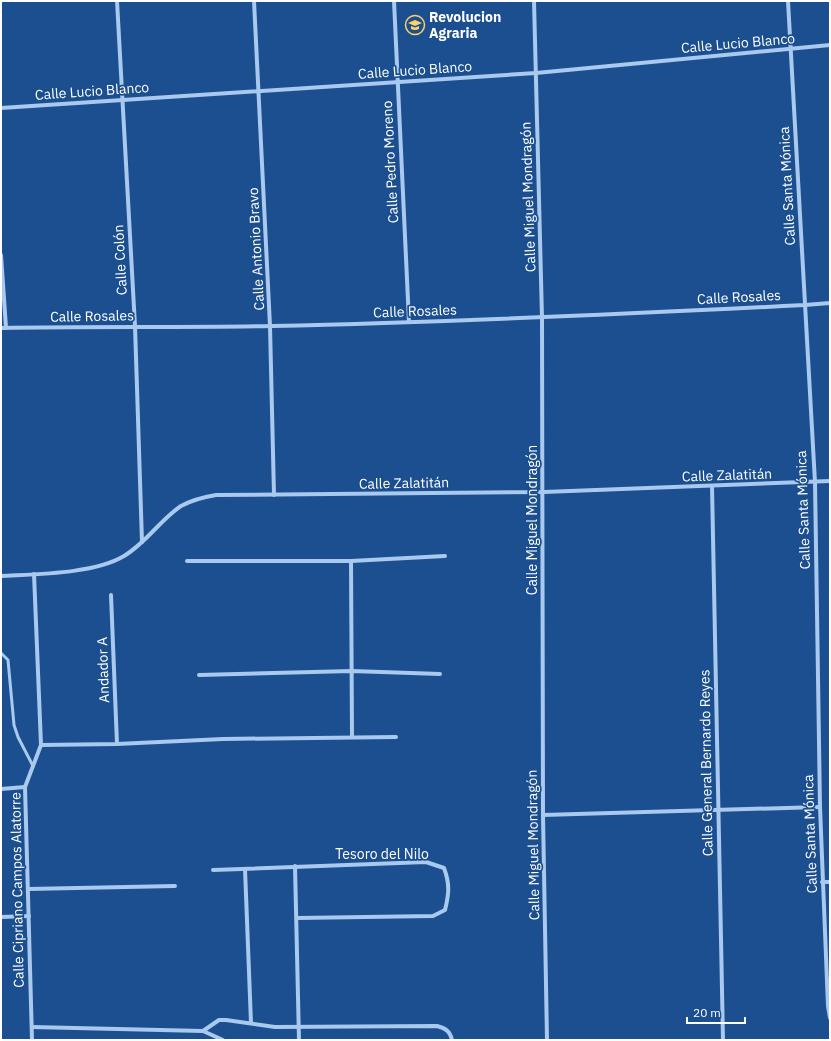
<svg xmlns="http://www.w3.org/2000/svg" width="831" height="1041" viewBox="0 0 831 1041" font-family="'IBM Plex Sans',sans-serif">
	<rect width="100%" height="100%" fill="#1b4f8f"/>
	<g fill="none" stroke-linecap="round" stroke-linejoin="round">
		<path stroke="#a9c9ee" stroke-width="3" d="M1 653 8 660 14 725 18 737 33 766"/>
		<g stroke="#a9c9ee" stroke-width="4">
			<path d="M117 1 135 326 142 542"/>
			<path d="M254 1 270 326 274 495"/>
			<path d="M394 1 409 322"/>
			<path d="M534 1 542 318 543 815 547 1040"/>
			<path d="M788 1 815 482 820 807 828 1006 830 1018"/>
			<path d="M1 108 536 73 830 45"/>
			<path d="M1 255 6 328"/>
			<path d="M1 328C91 326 181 328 272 326 449 322 627 314 805 305L830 303"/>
			<path d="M712 486 723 1040"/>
			<path d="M187 561H351L445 556"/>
			<path d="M351 561 352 737"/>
			<path d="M1 576C36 574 94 574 124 556 146 543 160 520 181 506 192 500 204 497 216 495L544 492 830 481"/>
			<path d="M111 595 117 744"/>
			<path d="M199 675 352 671 440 674"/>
			<path d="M41 745 117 744 223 739 396 737"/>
			<path d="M1 789 25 787"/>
			<path d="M543 815 820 807"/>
			<path d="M295 866 299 1040"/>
			<path d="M245 869 251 1023"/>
			<path d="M213 870 426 862 444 868C450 884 449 894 445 910L433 916 297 918"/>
			<path d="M822 882H830"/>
			<path d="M28 889 175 886"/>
			<path d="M1 917 29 916"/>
			<path d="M32 1027 203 1031 223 1040"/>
			<path d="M203 1031 219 1020H226L275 1027 437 1026C445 1028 450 1031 452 1040"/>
			<path d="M32 1040 25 787 41 745 34 574"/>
		</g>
	</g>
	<defs>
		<g id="school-ring" transform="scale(1)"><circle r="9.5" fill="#1b4f8f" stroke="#ffd166" stroke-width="1.5"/><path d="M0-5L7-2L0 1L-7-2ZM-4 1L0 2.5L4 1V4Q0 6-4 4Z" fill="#ffd166"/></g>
	</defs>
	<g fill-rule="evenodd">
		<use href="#school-ring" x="415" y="25"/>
	</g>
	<g text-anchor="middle" stroke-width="3.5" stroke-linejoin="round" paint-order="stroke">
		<g font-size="14" font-weight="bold" fill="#fff" stroke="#1b4f8f" text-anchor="start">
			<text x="429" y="22">Revolucion<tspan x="429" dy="16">Agraria</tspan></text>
		</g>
		<g font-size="14" fill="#fff" stroke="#1b4f8f">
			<text transform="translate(738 43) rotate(-5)" y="5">Calle Lucio Blanco</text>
			<text transform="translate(415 70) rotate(-4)" y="5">Calle Lucio Blanco</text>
			<text transform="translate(92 91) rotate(-4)" y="5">Calle Lucio Blanco</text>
			<text transform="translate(390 162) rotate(-93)" y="5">Calle Pedro Moreno</text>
			<text transform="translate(787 186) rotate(-93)" y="5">Calle Santa Mónica</text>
			<text transform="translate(528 197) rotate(-92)" y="5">Calle Miguel Mondragón</text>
			<text transform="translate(256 249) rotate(-93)" y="5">Calle Antonio Bravo</text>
			<text transform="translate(120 260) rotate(-93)" y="5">Calle Colón</text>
			<text transform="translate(739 297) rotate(-3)" y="5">Calle Rosales</text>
			<text transform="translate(415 311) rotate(-2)" y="5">Calle Rosales</text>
			<text transform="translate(92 316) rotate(-1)" y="5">Calle Rosales</text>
			<text transform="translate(727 475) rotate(-2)" y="5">Calle Zalatitán</text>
			<text transform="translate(404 483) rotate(-1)" y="5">Calle Zalatitán</text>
			<text transform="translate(803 510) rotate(-92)" y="5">Calle Santa Mónica</text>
			<text transform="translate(532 520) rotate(-90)" y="5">Calle Miguel Mondragón</text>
			<text transform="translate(103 670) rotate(-92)" y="5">Andador A</text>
			<text transform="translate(706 763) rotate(-91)" y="5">Calle General Bernardo Reyes</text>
			<text transform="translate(810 834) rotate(-92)" y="5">Calle Santa Mónica</text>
			<text transform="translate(533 845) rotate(-91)" y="5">Calle Miguel Mondragón</text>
			<text x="382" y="859">Tesoro del Nilo</text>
			<text transform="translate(17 890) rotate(-91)" y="5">Calle Cipriano Campos Alatorre</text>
		</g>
	</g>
	<rect width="831" height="1041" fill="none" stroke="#ffffff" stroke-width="4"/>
	<path d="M687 1017v6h58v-6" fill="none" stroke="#ffffff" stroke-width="2"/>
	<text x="693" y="1017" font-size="12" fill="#ffffff" stroke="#1b4f8f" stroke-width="3" paint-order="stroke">20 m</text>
</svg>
